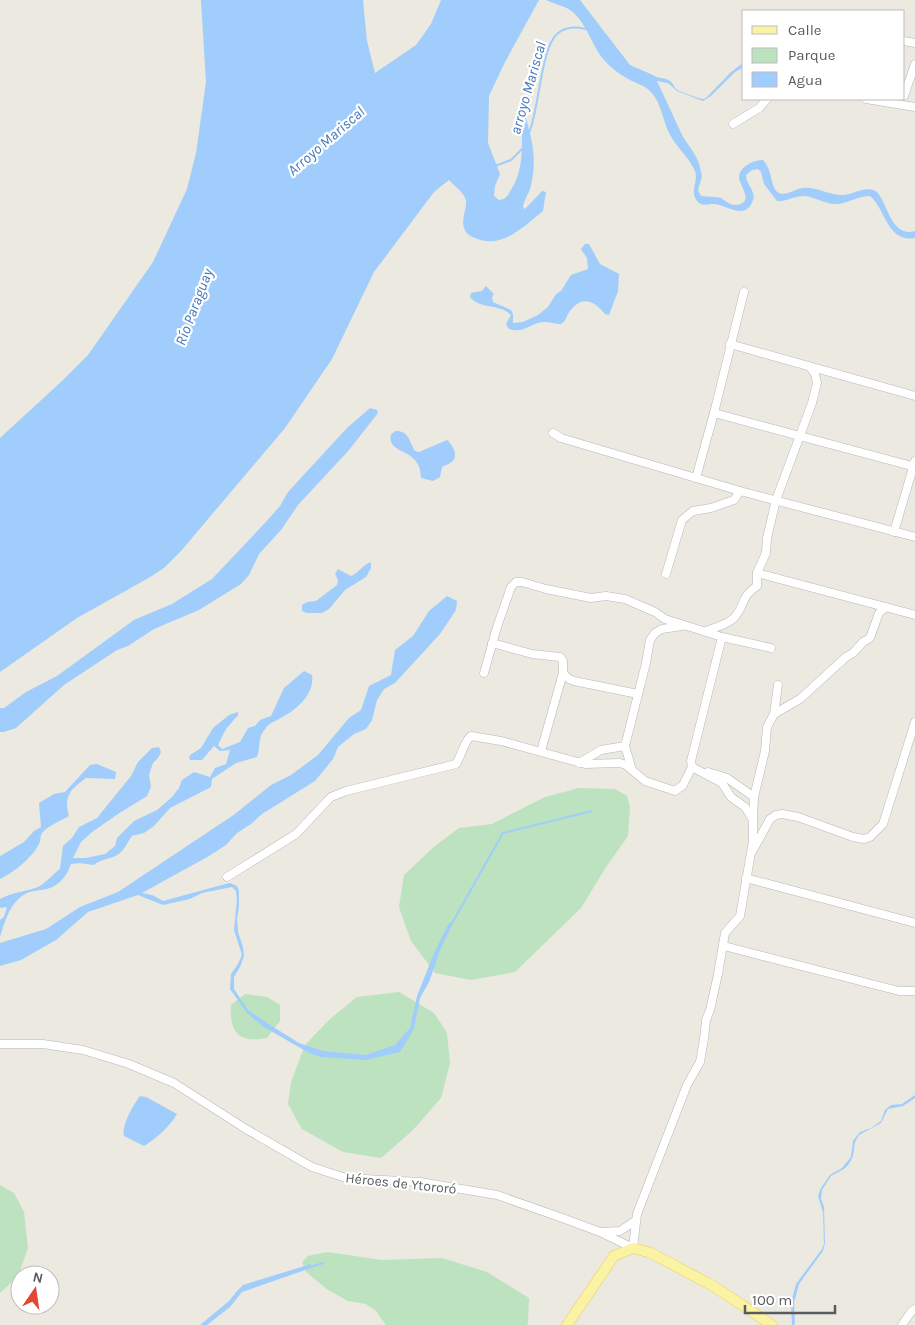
<svg xmlns="http://www.w3.org/2000/svg" width="915" height="1325" viewBox="0 0 915 1325" font-family="Karla,sans-serif">
	<rect width="100%" height="100%" fill="#ebe9e0"/>
	<g fill="#bce2bf">
		<path d="M579 788 615 789 627 796 630 807 628 836 606 867 581 908 515 972 471 980 435 973 411 941 399 907 404 875 435 846 459 828 492 824 545 797Z"/>
		<path d="M399 992 434 1013 447 1033 450 1063 441 1098 413 1130 381 1158 343 1152 302 1129 288 1104 291 1082 305 1045 330 1019 357 997Z"/>
		<path d="M245 994 267 997 280 1005V1021L267 1038C239 1043 229 1033 231 1005Z"/>
		<path d="M0 1185 14 1193 24 1212 28 1248 18 1276 0 1293Z"/>
		<path d="M327 1252 382 1260 442 1258 487 1272 529 1298 528 1323 527 1325H386L376 1311 366 1304 348 1301 328 1290 306 1272 302 1262 308 1256Z"/>
	</g>
	<g fill="#a0cdfb">
		<path d="M201 0H363L367 41 375 73 416 45 431 24 441 0H539L505 62 489 96 488 143 500 174 495 186 494 196 499 200C507 199 508 195 512 188 522 173 522 152 522 135 521 126 519 119 521 111H524C532 139 538 159 530 189 528 195 524 200 523 207L525 209 542 191 546 192 543 211C524 226 502 250 475 238 470 236 466 234 464 228 461 218 467 209 466 201 465 193 454 186 449 180L434 192 374 272 332 359 285 428 181 551 164 568 152 576 77 618 0 672V438L62 381 88 355 153 262 187 189 196 153 206 82Z"/>
		<path d="M546 0H580L630 65 653 75C658 79 663 77 668 80 673 82 673 86 676 89 678 91 700 99 703 99L706 98 730 73 744 62V67L735 72 711 96 703 101 677 91 668 83 657 81 683 137 694 153 699 163 702 176 698 190 701 196C708 197 714 196 721 198 726 201 729 205 735 205 756 204 739 185 739 177 740 166 754 160 763 160 773 170 770 189 779 193 786 196 795 189 802 188 816 186 828 195 843 195 852 195 863 187 873 190 887 193 888 239 915 231V238C887 243 885 208 870 196 859 196 850 202 839 204 826 205 816 197 804 196 794 196 786 202 777 201L764 184 761 172 758 169 752 170 746 175C746 184 756 191 753 200 746 222 725 204 714 204 707 204 702 207 697 201 689 191 699 181 695 171 689 157 676 147 669 133 663 121 661 102 651 92 646 86 638 84 632 81 622 76 612 69 604 60 591 45 587 22 570 10 563 5 553 4 546 0Z"/>
		<path d="M585 244H589L600 264 619 274 618 291 609 315 605 314C594 301 583 295 570 311 566 316 567 320 561 324 555 324 550 322 544 322 529 323 525 334 509 329L506 324 511 315C499 303 481 310 470 297L471 293 482 291 486 286 494 294 492 297 493 302 511 310 513 314V323L523 322 538 315 548 307 556 294 561 291 571 275 588 269 587 258 581 249Z"/>
		<path d="M370 408 377 410 378 413 349 450 298 505 281 530 259 554 249 575 241 584 199 610 154 629 128 646 117 650 64 685 16 728 4 732H0V708H4L26 692 57 676 134 620 172 604 212 579 264 524 280 506 288 492 347 428Z"/>
		<path d="M396 431C409 431 409 441 415 451L419 452 447 440C453 445 460 458 450 463 448 465 445 465 442 467L440 477 433 481 421 478C421 446 386 456 391 434Z"/>
		<path d="M371 562V568L366 577 345 590 329 609 322 613H307L302 611V605L307 602 316 601 337 585 338 580 335 574 338 569 351 576C359 573 362 565 371 562Z"/>
		<path d="M447 596 457 601 456 610 440 634 395 683 384 689 377 700 372 720 366 729 354 734 338 747 333 759 315 781 262 814 251 824 237 833 226 845 209 856 142 893 152 895 163 901 218 886 230 883 237 886 239 891V906L237 919 238 932 243 947 244 956 240 967 234 977V989L248 1010 267 1023 299 1043 323 1051 366 1055 395 1045 410 1028 417 996 434 953 449 923 452 925 441 948 429 982 420 998 414 1029 400 1052 365 1060 321 1057 309 1053 264 1027 247 1013 230 989 231 974 238 964 242 955 234 930 237 899 236 891 232 887 202 893 190 899 163 905 138 895 88 912 56 940 21 960 0 966V943L46 929 80 907 118 892 235 814 271 785 291 775 318 755 349 718 361 710 369 686 391 675 395 650 413 636 429 611Z"/>
		<path d="M304 671 312 675C315 695 295 711 279 719 274 722 269 723 266 728 257 737 261 747 257 757L236 763 212 779 211 787 170 808 154 826 144 833 132 836C128 841 125 849 120 853 112 860 101 858 94 865L79 863 71 864C66 879 56 889 40 890 35 891 30 891 25 894 10 903 5 921 0 937V920L4 917 7 907 0 908V899C12 892 25 892 38 887 46 883 53 874 60 869L63 846 72 838 79 827 97 818 131 776 138 762 152 748 159 747 161 752 158 758 153 763 149 775 151 787 147 796 118 814 92 832 81 842 73 858H86L105 854 115 846 117 838 134 821 157 810 172 797 179 788 182 780 194 772 210 777 215 768 226 764 230 750 220 751 214 746 202 760H190L189 758 190 755 201 748 213 728 229 715 238 712V715L226 729 218 745 222 749 240 742 248 728 255 726 260 720 271 716 284 688Z"/>
		<path d="M97 764 116 772 115 779 86 778C71 789 63 796 69 816 61 821 48 825 42 833 40 836 41 841 39 844 32 858 13 873 0 879V856L24 842 34 831 41 827 39 803 54 794 65 792 90 765Z"/>
		<path d="M915 1095V1098L903 1106 888 1109 881 1123 859 1135 855 1142 853 1156 849 1164 844 1169 831 1176 822 1190 821 1199 824 1207 825 1243 823 1251 799 1284 794 1303 795 1322 794 1325H792L791 1303 796 1284 822 1249 824 1244 823 1212 818 1196 821 1188 830 1175 842 1168 851 1157 853 1141 860 1132 871 1128 881 1121 885 1110 891 1105 902 1104Z"/>
		<path d="M140 1096 146 1097 177 1114C171 1125 156 1139 144 1146L124 1136C121 1126 133 1105 140 1096Z"/>
		<path d="M311 1264V1268L242 1292 230 1307 207 1325H200L229 1301 237 1291 243 1285Z"/>
	</g>
	<g fill="none" stroke-linecap="round" stroke-linejoin="round">
		<g stroke="#a0cdfb" stroke-width="2">
			<path d="M529 133C539 110 541 48 557 34 566 26 576 27 586 29"/>
			<path d="M495 166 511 160 522 149"/>
			<path d="M451 925 503 833 592 811"/>
			<path d="M311 1267 323 1263"/>
		</g>
		<g stroke="#b6b7bc" stroke-width="9">
			<g id="minor">
				<path d="M904 41 915 43"/>
				<path d="M904 96 915 64"/>
				<path d="M866 99 915 107"/>
				<path d="M733 124 759 108 767 99"/>
				<path d="M730 344 915 396"/>
				<path d="M714 413 915 467"/>
				<path d="M553 433 561 438 740 491 915 537"/>
				<path d="M696 478 714 413 744 292"/>
				<path d="M894 532 915 461"/>
				<path d="M757 573 915 615"/>
				<path d="M666 574 682 520 693 511 711 508 734 500 740 491"/>
				<path d="M706 631C716 627 731 624 737 614 746 601 742 596 757 586V573L766 553 767 538 776 500 812 403 817 383 815 374 810 367"/>
				<path d="M492 643 532 654 560 657 563 661V673L541 751"/>
				<path d="M484 673 497 627 511 587 516 582H522L546 589 591 598 606 596 625 599 655 612 665 619 722 637 771 648"/>
				<path d="M563 673 569 679 574 681 638 694"/>
				<path d="M774 714 800 699 846 657 853 653 863 642 870 638 879 613 886 607"/>
				<path d="M579 763 601 750 625 746"/>
				<path d="M632 770 625 746 646 663 650 640 655 633 662 629 682 626"/>
				<path d="M708 772 727 778 754 797 753 818"/>
				<path d="M754 797 765 751 767 727 774 714 778 685"/>
				<path d="M753 850 770 819 776 815 782 814 798 817 853 837 864 839 870 837 883 824 915 722"/>
				<path d="M227 877 296 834 331 797 346 791 456 764C462 755 464 741 471 736L501 741 585 764 620 763 626 765 645 781 675 791 683 785 692 767 691 761 722 637"/>
				<path d="M746 878 915 923"/>
				<path d="M724 946 899 991H915"/>
				<path d="M0 1044H43L83 1050 129 1064 174 1083 246 1129 312 1167 346 1178 420 1182 497 1195 565 1219 600 1232 633 1248 637 1214 687 1085 700 1062 704 1039 706 1020 710 1010 718 974 725 933 740 916 753 841V820L745 807 731 797 722 783 692 767"/>
				<path d="M602 1232 620 1231 635 1221"/>
				<path d="M902 1325 911 1312 915 1309"/>
			</g>
		</g>
		<g stroke="#ebcc59" stroke-width="11">
			<path id="major" d="M567 1325 614 1256 633 1248 651 1253 715 1287 772 1325"/>
		</g>
		<use href="#minor" stroke="#fff" stroke-width="8"/>
		<use href="#major" stroke="#fbf3a4" stroke-width="10"/>
	</g>
	<g text-anchor="middle" stroke-width="4.5" stroke-linejoin="round" paint-order="stroke">
		<g font-size="14" fill="#595b60" stroke="#fff">
			<text transform="translate(401 1183) rotate(6)" y="5">Héroes de Ytororó</text>
		</g>
		<g font-size="15" font-style="italic" fill="#4477bc" stroke="#fff">
			<text transform="translate(528 88) rotate(-74)" y="5">arroyo Mariscal</text>
			<text transform="translate(326 141) rotate(-41)" y="5">Arroyo Mariscal</text>
			<text transform="translate(194 307) rotate(-69)" y="5">Río Paraguay</text>
		</g>
	</g>
	<rect x="742" y="10" width="162" height="90" fill="#ffffff" stroke="#bdbdbf"/>
	<rect x="752" y="26" width="25" height="8" fill="#fbf3a4" stroke="#bdbdbf"/>
	<text x="788" y="35" font-size="15" fill="#595b60">Calle</text>
	<rect x="752" y="48" width="25" height="15" fill="#bce2bf" stroke="#bdbdbf"/>
	<text x="788" y="60" font-size="15" fill="#595b60">Parque</text>
	<rect x="752" y="72" width="25" height="15" fill="#a0cdfb" stroke="#bdbdbf"/>
	<text x="788" y="85" font-size="15" fill="#595b60">Agua</text>
	<g transform="translate(35 1290) rotate(13)"><circle r="24" fill="#ffffff" stroke="#bdbdbf"/>
	<path d="M0-4L9 19L0 12L-9 19Z" fill="#e14930"/>
	<text y="-8" font-size="14" font-weight="bold" text-anchor="middle" fill="#595b60">N</text>
	</g>
	<path d="M745 1305v8h90v-8" fill="none" stroke="#595b60" stroke-width="2.5"/>
	<text x="752" y="1305" font-size="15" fill="#595b60" stroke="#ffffff" stroke-width="4" paint-order="stroke">100 m</text>
</svg>
